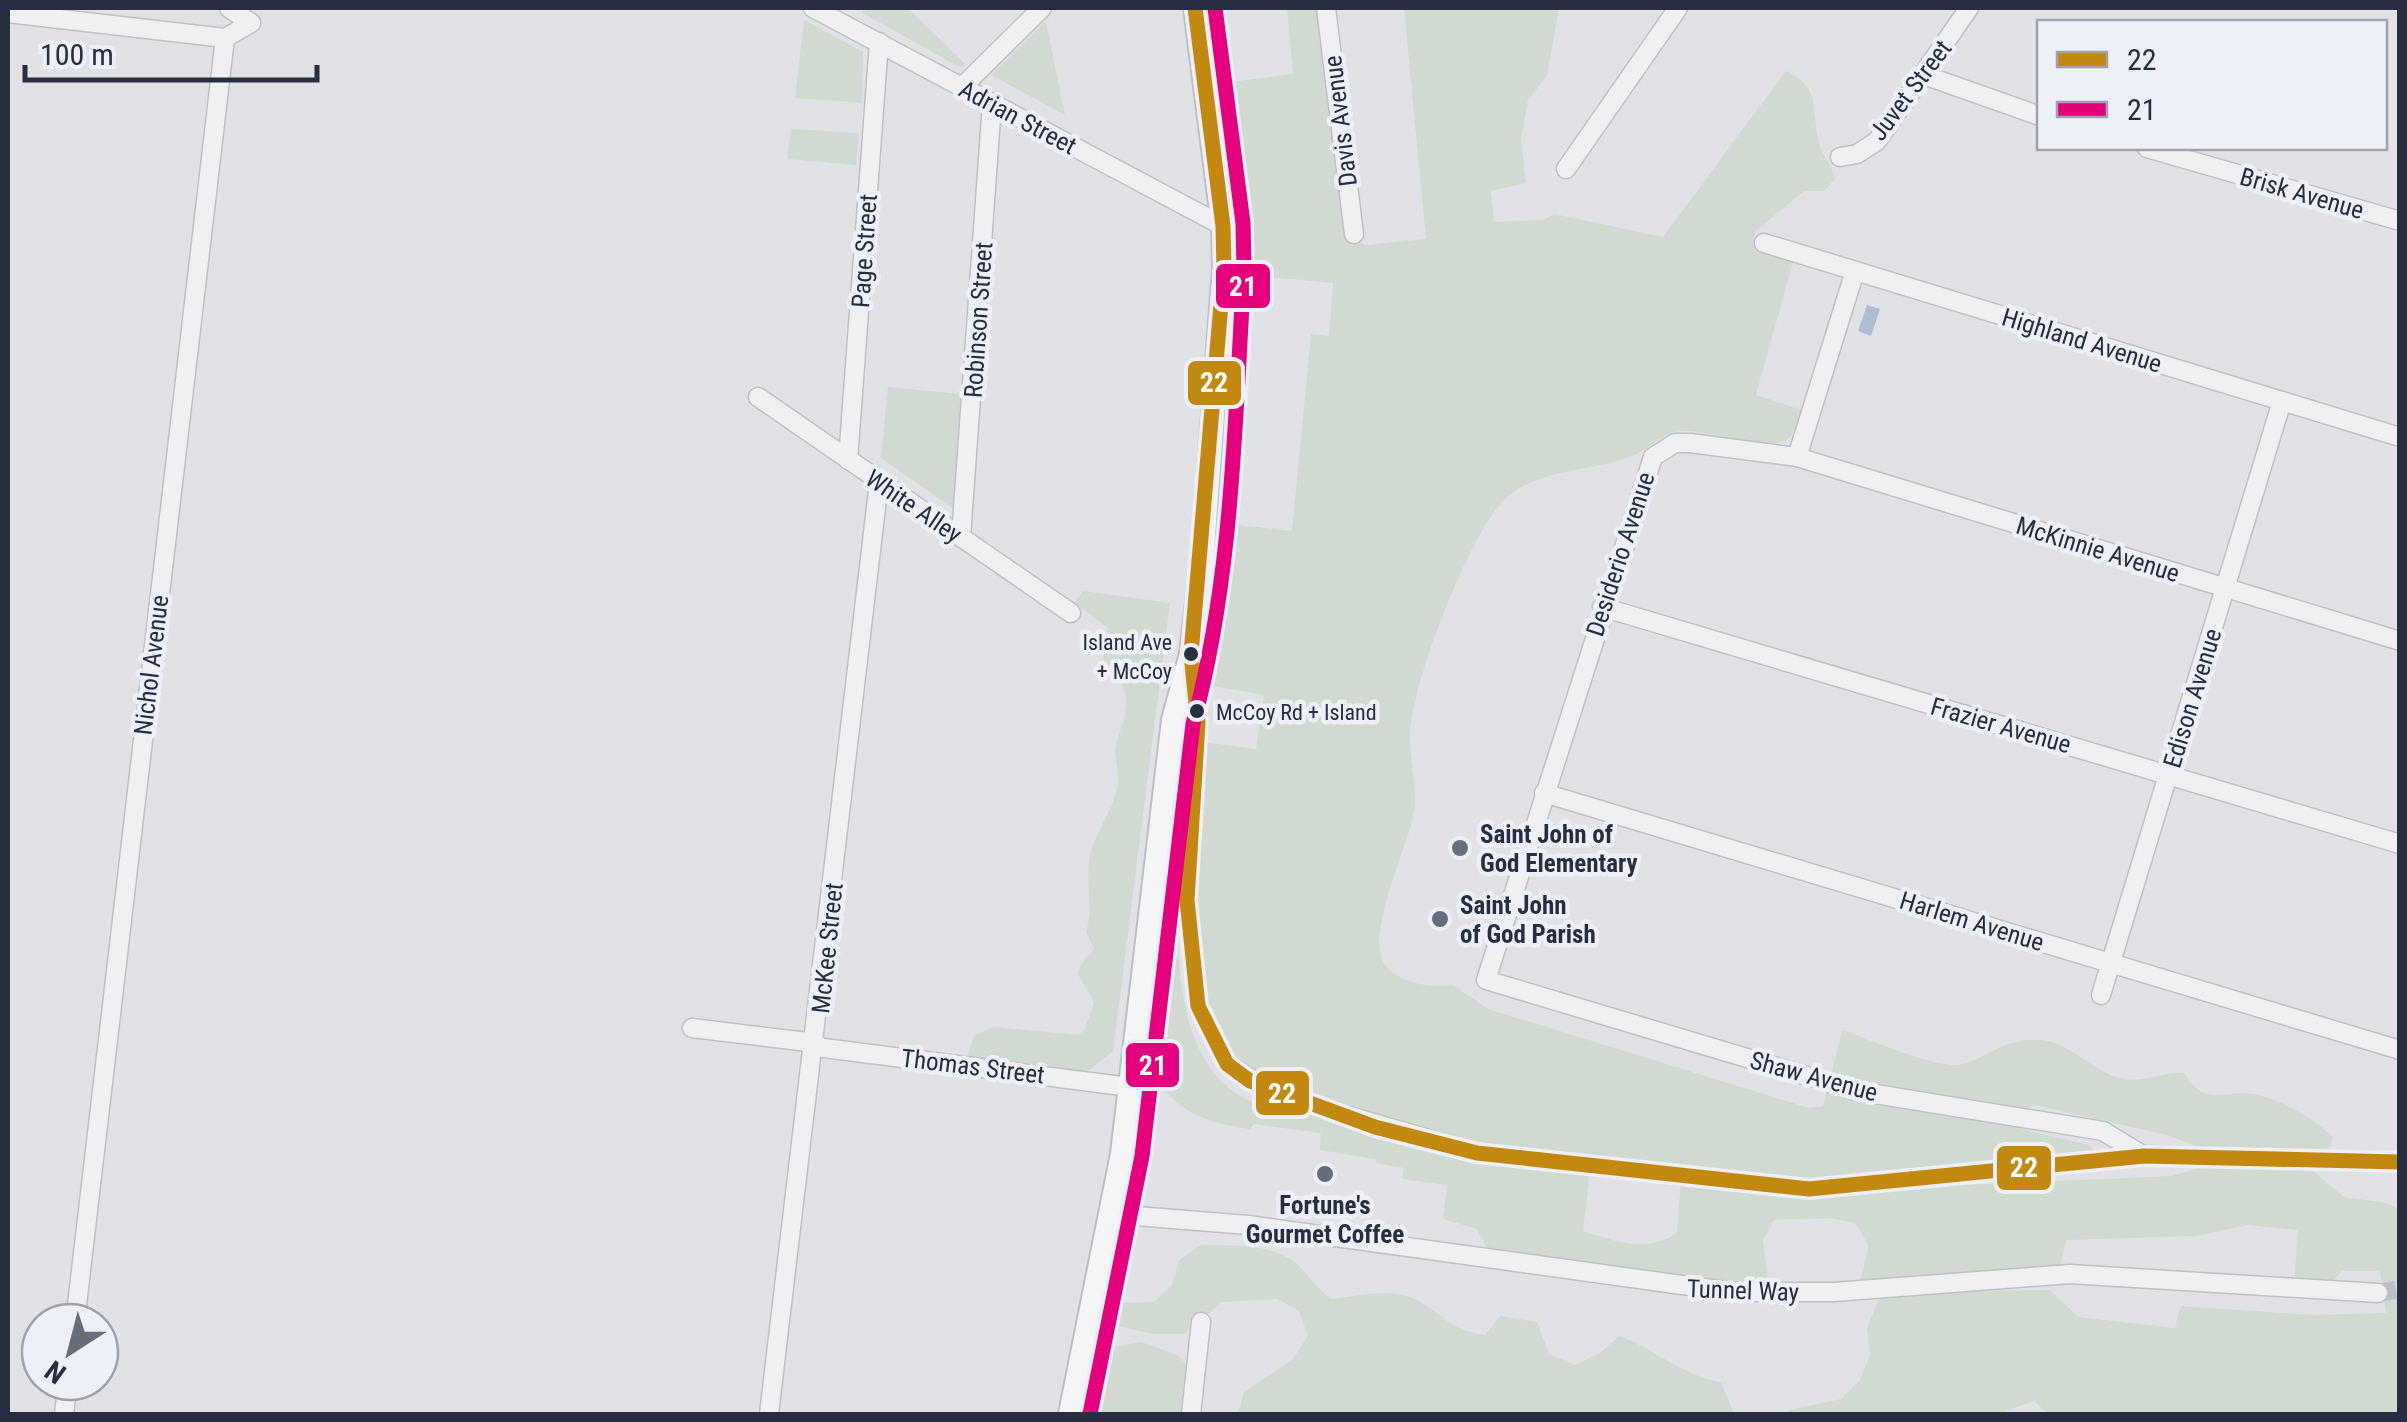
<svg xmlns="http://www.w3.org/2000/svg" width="2407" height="1422" viewBox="0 0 2407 1422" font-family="'Roboto Condensed',sans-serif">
	<rect width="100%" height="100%" fill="#e1e2e6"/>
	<g fill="#d0dad0">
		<path d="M866 8H908L965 64 961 68 861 12Z"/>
		<path d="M1287 8H1319L1351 238 1366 245 1426 239 1404 8H1559L1547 76 1528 100 1521 140 1526 183 1491 191 1494 222 1543 220 1554 214 1663 237 1786 71C1822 86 1811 112 1819 144 1822 156 1832 164 1835 179L1824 191H1804L1755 232 1753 245 1794 258 1756 395 1807 412 1790 438C1758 455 1720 432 1687 431 1661 430 1654 447 1634 455 1592 473 1534 467 1501 503 1467 541 1412 683 1410 734 1409 761 1419 791 1413 817 1406 849 1366 935 1384 963 1398 984 1431 988 1453 985L1488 1009 1809 1108 1823 1106 1842 1030C1873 1040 1921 1063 1953 1065 1979 1066 1999 1037 2040 1040 2071 1043 2089 1068 2116 1077 2137 1085 2161 1072 2184 1073 2208 1112 2228 1085 2263 1096 2288 1104 2314 1119 2333 1137L2328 1153 2223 1156 2167 1135 2034 1105 2021 1112 2020 1129 2089 1145 2100 1157 1811 1190 1486 1154 1293 1100 1236 1066 1205 1022 1193 870 1202 742 1256 749 1264 695 1201 684 1197 654 1211 522 1292 531 1311 334 1329 336 1333 283 1227 273 1209 85 1293 74Z"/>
		<path d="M804 20 863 52 862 103 795 98Z"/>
		<path d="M1046 21 1065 115 991 75Z"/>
		<path d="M791 129 859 133 856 165 787 159Z"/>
		<path d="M888 387 962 394 954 509 881 458Z"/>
		<path d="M1083 591 1170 603 1113 1051 1090 1070 1077 1072 966 1058 975 1035 994 1027 1079 1035 1085 1029 1094 1003C1083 974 1066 980 1094 949L1086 932C1094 907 1085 883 1090 856 1096 830 1115 808 1118 782 1120 770 1113 757 1116 744 1129 705 1134 693 1103 659L1108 628 1075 603Z"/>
		<path d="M1175 877C1180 968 1170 1095 1288 1112L1293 1103 1590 1172 1583 1231C1616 1241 1645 1254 1677 1233L1681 1180 1915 1187 2172 1176 2225 1160 2305 1165 2344 1197 2388 1203 2399 1210V1414H2048L2034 1401 1998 1414H1786L1789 1410 1841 1399 1860 1380 1870 1355 1867 1327 1882 1292 2050 1290 2078 1317 2175 1328 2181 1306 2313 1315 2386 1313 2380 1271H2342L2326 1289 2294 1284 2298 1230 2248 1225 2196 1236 2066 1240 2060 1270 1859 1285 1869 1246 1855 1223 1830 1218 1774 1220 1763 1241 1769 1288 1491 1256 1477 1229 1443 1219 1447 1185 1402 1179 1404 1168 1376 1163V1159L1320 1150 1321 1133 1254 1124 1250 1129C1106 1112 1151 999 1163 896Z"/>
		<path d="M1201 1245C1230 1246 1274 1243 1297 1264 1309 1276 1317 1288 1331 1299 1358 1296 1392 1287 1417 1300 1446 1316 1449 1330 1485 1335L1500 1316 1537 1322 1549 1354 1575 1365 1600 1353 1619 1336C1656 1349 1682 1376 1721 1382L1734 1414H1238L1244 1392 1292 1360 1308 1336 1299 1311 1277 1299 1222 1302 1184 1334H1154L1113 1325 1122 1303 1154 1302 1172 1285 1179 1260Z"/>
		<path d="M1141 1342 1179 1356 1194 1375 1188 1414H1075L1086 1352Z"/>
	</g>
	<path fill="#acbdd4" d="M1867 305 1880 309 1871 336 1858 331Z"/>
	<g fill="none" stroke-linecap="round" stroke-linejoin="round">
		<path stroke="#bcbec5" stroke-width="18" stroke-dasharray="18 9" stroke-linecap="butt" d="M2378 1293 2400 1289"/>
		<g stroke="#bfc0c4" stroke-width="21">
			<g id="minor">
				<path d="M229 8 251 23"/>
				<path d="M813 8 1223 226"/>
				<path d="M1326 8 1354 234"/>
				<path d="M8 13 225 38"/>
				<path d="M225 38 251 23"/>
				<path d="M1924 75 2040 116"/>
				<path d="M962 87 1042 8"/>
				<path d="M2147 148 2400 221"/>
				<path d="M1840 157 1857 154 1877 141 1969 8"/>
				<path d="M1566 169 1678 8"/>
				<path d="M1764 243 2400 437"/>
				<path d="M758 397 1071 613"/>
				<path d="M1797 457 1855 271"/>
				<path d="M848 460 879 42"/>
				<path d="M961 537 992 103"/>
				<path d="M1602 607 2400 844"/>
				<path d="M1192 665 1198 723 1187 900 1198 1006 1227 1064 1280 1096 1477 1153 1809 1189 2144 1156 2400 1162"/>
				<path d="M1544 793 2400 1050"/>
				<path d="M2101 995 2282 401"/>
				<path d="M692 1028 816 1043"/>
				<path d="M816 1047 1130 1087"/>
				<path d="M2144 1156 2103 1131 1857 1091 1486 980 1653 457 1675 443H1690L1797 457 2400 641"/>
				<path d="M1111 1214 1248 1225 1733 1292H1834L2070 1274 2378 1293"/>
				<path d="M75 1322 225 38"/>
				<path d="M64 1414 68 1382"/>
				<path d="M769 1414 879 482"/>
				<path d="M1191 1414 1201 1322"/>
			</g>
		</g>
		<g stroke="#bcbfc4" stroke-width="26">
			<path id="major" d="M1070 1414 1122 1154 1173 720 1191 654 1202 561 1224 269 1223 226 1195 8"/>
		</g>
		<use href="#minor" stroke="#f0f0f3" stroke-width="18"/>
		<use href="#major" stroke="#f5f5f6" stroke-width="22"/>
		<g stroke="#edf0f6" stroke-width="22">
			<path id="bus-1" d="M1195 8 1223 226 1224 269 1191 654 1198 723 1187 900 1198 1006 1227 1064 1250 1081 1375 1127 1477 1153 1809 1189 2144 1156 2400 1162"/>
		</g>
		<g stroke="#edf0f6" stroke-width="22">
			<path id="bus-2" d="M1090 1414 1142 1156 1193 724C1233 578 1235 419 1244 269L1243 223 1215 8"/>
		</g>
		<use href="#bus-1" stroke="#c38810" stroke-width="15"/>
		<use href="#bus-2" stroke="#e5007d" stroke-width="15"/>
	</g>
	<g fill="#262e40" stroke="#edf0f6" stroke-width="4">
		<circle cx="1191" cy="654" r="9"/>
		<circle cx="1197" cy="711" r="9"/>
	</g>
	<g fill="#676d7a" stroke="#edf0f6" stroke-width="4">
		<circle cx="1460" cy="848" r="10"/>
		<circle cx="1440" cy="919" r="10"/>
		<circle cx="1325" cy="1174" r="10"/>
	</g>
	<g text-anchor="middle" stroke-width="9" stroke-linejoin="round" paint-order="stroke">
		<g font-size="22" fill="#262e40" stroke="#edf0f6" text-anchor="end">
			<text x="1172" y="650">Island Ave<tspan x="1172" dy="29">+ McCoy</tspan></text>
			<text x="1216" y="720" text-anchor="start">McCoy Rd + Island</text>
		</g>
		<g font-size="25" fill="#262e40" stroke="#edf0f6">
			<text transform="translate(1910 90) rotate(-53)" y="9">Juvet Street</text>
			<text transform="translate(1018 117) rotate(28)" y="9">Adrian Street</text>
			<text transform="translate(1340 121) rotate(-97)" y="9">Davis Avenue</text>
			<text transform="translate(2302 193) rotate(16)" y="9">Brisk Avenue</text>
			<text transform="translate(864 251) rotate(-86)" y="9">Page Street</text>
			<text transform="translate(978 320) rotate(-86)" y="9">Robinson Street</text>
			<text transform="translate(2082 340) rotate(17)" y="9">Highland Avenue</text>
			<text transform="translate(914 506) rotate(34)" y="9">White Alley</text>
			<text transform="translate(2098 549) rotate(17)" y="9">McKinnie Avenue</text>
			<text transform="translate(1620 554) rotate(-72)" y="9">Desiderio Avenue</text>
			<text transform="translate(151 665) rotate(-83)" y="9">Nichol Avenue</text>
			<text transform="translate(2192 698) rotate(-73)" y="9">Edison Avenue</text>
			<text transform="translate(2001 725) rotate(16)" y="9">Frazier Avenue</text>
			<text transform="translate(1972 921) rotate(17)" y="9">Harlem Avenue</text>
			<text transform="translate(827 948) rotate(-84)" y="9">McKee Street</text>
			<text transform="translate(973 1066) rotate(7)" y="9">Thomas Street</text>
			<text transform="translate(1814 1076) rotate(15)" y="9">Shaw Avenue</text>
			<text transform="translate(1743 1290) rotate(2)" y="9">Tunnel Way</text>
		</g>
		<g font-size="25" font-weight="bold" fill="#262e40" stroke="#edf0f6" text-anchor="start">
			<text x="1480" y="843">Saint John of<tspan x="1480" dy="29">God Elementary</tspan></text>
			<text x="1460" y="914">Saint John<tspan x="1460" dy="29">of God Parish</tspan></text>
			<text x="1325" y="1214" text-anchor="middle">Fortune's<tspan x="1325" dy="29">Gourmet Coffee</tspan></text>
		</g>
	</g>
	<g stroke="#edf0f6" stroke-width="4">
		<rect x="1214" y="262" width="58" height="48" rx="10" fill="#e5007d"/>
		<rect x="1186" y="359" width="57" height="48" rx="10" fill="#c38810"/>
		<rect x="1124" y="1041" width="57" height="48" rx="10" fill="#e5007d"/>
		<rect x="1254" y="1069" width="57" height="48" rx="10" fill="#c38810"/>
		<rect x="1995" y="1144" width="58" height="48" rx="10" fill="#c38810"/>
	</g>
	<g font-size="28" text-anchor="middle" font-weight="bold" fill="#fff">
		<text x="1243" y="296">21</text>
		<text x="1214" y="392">22</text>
		<text x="1153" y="1075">21</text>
		<text x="1282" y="1103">22</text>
		<text x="2024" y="1177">22</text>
	</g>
	<rect width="2407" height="1422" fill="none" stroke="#262e40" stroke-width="20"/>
	<rect x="2037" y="20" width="350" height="130" fill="#edf0f6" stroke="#9da2ad" stroke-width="2.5"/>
	<rect x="2057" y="52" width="50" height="15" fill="#c38810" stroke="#9da2ad" stroke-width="2.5"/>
	<text x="2127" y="70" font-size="30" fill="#262e40">22</text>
	<rect x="2057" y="102" width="50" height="15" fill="#e5007d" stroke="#9da2ad" stroke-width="2.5"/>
	<text x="2127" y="120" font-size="30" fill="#262e40">21</text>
	<g transform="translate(70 1352) rotate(216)"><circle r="48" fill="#edf0f6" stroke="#9da2ad" stroke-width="2.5"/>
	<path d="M0-8L18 38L0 25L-18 38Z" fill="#676d7a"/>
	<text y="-15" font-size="28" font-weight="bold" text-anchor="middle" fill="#262e40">N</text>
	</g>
	<path d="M25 65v15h292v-15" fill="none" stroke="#262e40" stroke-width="5"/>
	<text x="40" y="65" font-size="30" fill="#262e40" stroke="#edf0f6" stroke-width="8" paint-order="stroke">100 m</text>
</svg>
